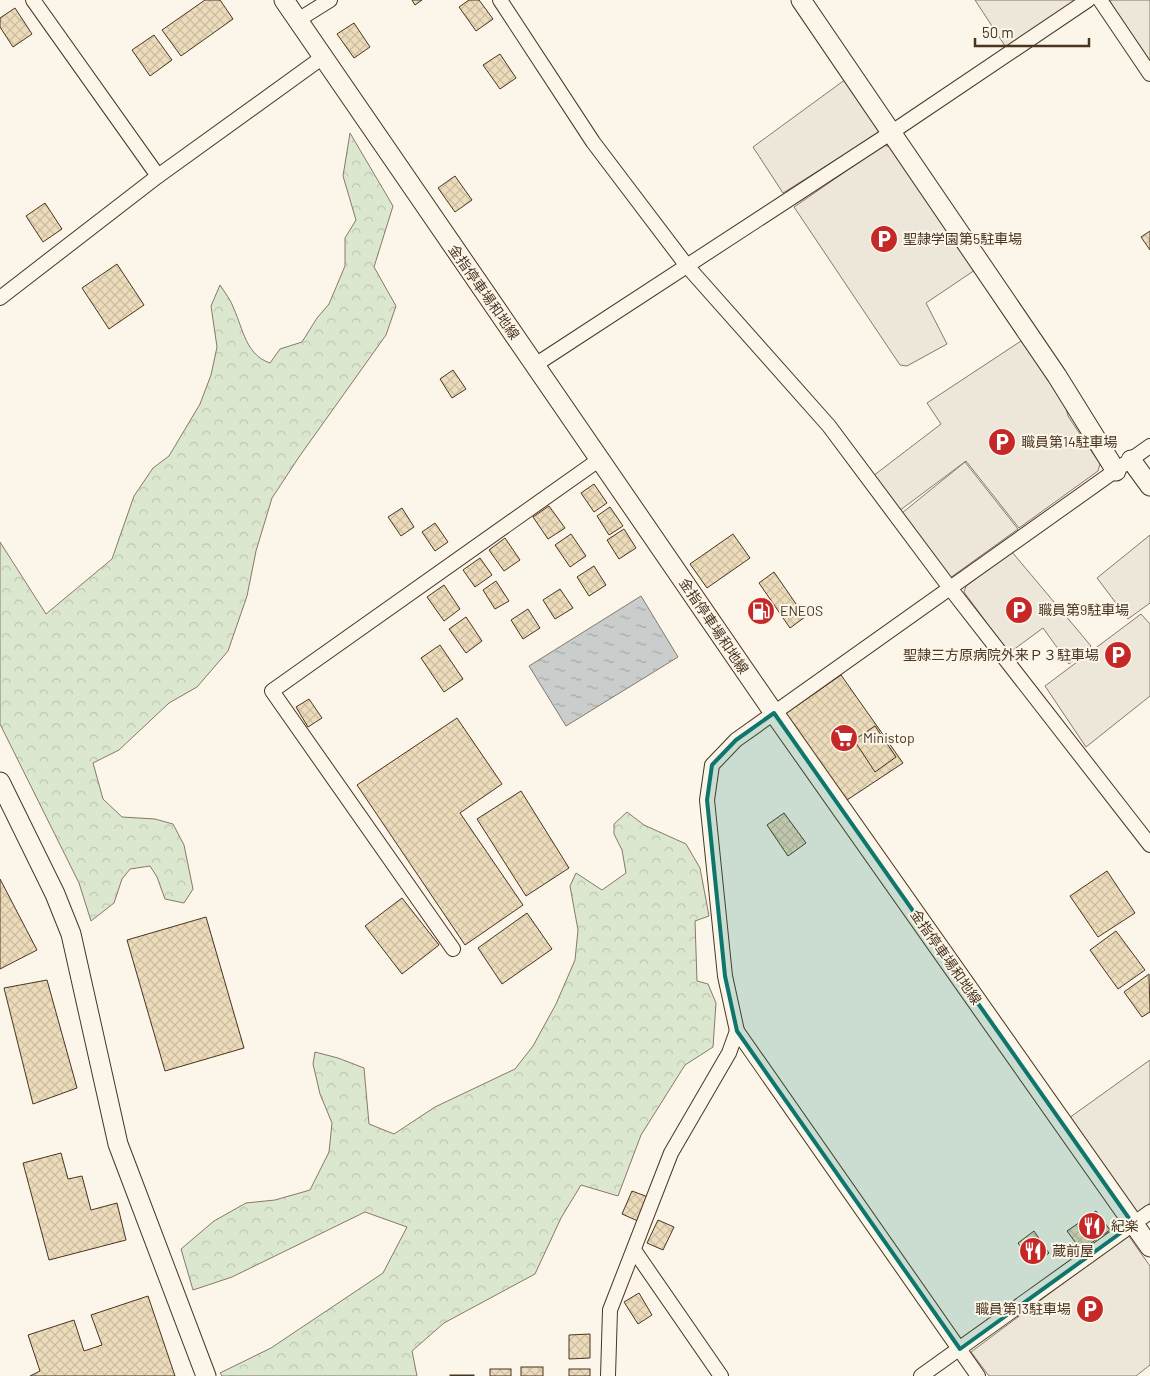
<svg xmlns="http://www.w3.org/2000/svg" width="1150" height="1376" viewBox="0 0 1150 1376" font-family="Barlow,'Noto Sans JP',sans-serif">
	<defs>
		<pattern id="forest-crowns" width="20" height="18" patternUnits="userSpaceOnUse" patternTransform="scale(1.25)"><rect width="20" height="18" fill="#dce7d0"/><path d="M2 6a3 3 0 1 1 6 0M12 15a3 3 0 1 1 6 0" fill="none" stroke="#bec7b2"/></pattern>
		<pattern id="water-ripples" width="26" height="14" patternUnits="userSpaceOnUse" patternTransform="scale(1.25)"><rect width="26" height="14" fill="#c9cecd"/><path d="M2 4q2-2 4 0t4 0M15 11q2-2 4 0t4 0" fill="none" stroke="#a5a8a6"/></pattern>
		<pattern id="building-cross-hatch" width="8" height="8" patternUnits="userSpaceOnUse" patternTransform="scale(1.25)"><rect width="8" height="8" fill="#ecdcbc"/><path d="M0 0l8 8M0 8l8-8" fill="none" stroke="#ccbda1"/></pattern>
	</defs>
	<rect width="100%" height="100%" fill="#fbf6e9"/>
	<g fill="url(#forest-crowns)" stroke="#887966">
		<path d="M350 133 393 206 374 267 396 306 386 335 299 457 272 498 256 551 247 596 228 651 197 687 169 703 119 750 93 763 103 799 122 817 155 819 173 824 184 845 193 889 184 903 165 899 157 877 150 866 130 869 122 879 114 903 91 921 79 883 0 724V542L46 614 112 559 134 496 153 468 169 456 200 404 211 375 217 347 211 306 220 285C225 293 231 300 234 309 243 329 246 355 270 363L280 349 302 342 317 318 329 304 345 266V238L356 220 343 176Z"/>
		<path d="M627 812 644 825 686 844 700 868 709 916 695 921 697 981 708 984 716 1003 713 1047 685 1065 641 1135 618 1196 581 1185 561 1218 535 1274 444 1323 412 1351 417 1376H222L220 1373 271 1348 383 1273 407 1227 365 1212 232 1277 193 1290 181 1249 214 1221 246 1203 275 1200 310 1190 329 1152 332 1123 320 1094 313 1064 315 1052 338 1058 364 1068 369 1124 394 1134 435 1107 515 1069 533 1046 556 1004 575 960 578 930 570 886 576 873 602 890 626 873 622 850 614 834V824Z"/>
	</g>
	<g fill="#ede7d9" stroke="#887966">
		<path d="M975 0H1082L1007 49Z"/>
		<path d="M1112 0H1150V61L1109 2Z"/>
		<path d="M846 79 880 132 783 193 753 147Z"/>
		<path d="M884 145 893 148 975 270 926 303 947 344 907 366 900 365 794 207Z"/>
		<path d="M1021 341 1064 401 1068 416 1100 464 1098 471 1019 528 966 461 899 511 873 476 941 424 927 403Z"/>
		<path d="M965 462 1018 529 950 578 902 513Z"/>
		<path d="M1150 535V603L1128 619 1097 578Z"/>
		<path d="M1012 552 1091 646 1069 664 1043 628 1009 653 964 592 966 586Z"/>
		<path d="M1141 614 1150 624V696L1086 747 1045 686Z"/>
		<path d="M1150 1060V1203L1137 1213 1069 1118Z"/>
		<path d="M1128 1235 1150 1266V1365L1136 1376H989L971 1352Z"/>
	</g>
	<path fill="url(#water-ripples)" stroke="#887966" d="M641 596 678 657 566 726 529 666Z"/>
	<g fill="url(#building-cross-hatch)" stroke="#4a3520">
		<path d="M205 0H220L233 19 181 56 162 30Z"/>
		<path d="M412 0H422L415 5Z"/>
		<path d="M469 0H479L493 19 476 31 459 7Z"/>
		<path d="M15 8 32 34 13 47 0 27V18Z"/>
		<path d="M354 23 370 47 354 58 337 34Z"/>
		<path d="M154 35 172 60 150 76 132 50Z"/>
		<path d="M500 54 516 78 500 89 483 65Z"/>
		<path d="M455 176 472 200 455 212 438 188Z"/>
		<path d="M45 203 62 229 43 242 26 216Z"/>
		<path d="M1150 231V250L1141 237Z"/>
		<path d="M117 264 144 305 109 329 82 288Z"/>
		<path d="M453 370 466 389 452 398 440 379Z"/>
		<path d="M594 484 607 503 594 512 581 493Z"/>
		<path d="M549 506 565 528 548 539 533 517Z"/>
		<path d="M610 507 623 526 609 535 597 516Z"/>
		<path d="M402 508 414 527 401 536 388 517Z"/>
		<path d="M435 523 448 542 435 551 422 532Z"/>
		<path d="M624 529 636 548 619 559 607 540Z"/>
		<path d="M571 534 586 556 570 567 555 545Z"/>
		<path d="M733 534 750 558 707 588 690 564Z"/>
		<path d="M505 538 520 560 504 571 489 550Z"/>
		<path d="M480 558 492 575 475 587 463 570Z"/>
		<path d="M594 566 606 585 589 596 577 577Z"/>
		<path d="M774 572 805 617 790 628 759 583Z"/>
		<path d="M496 581 509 601 495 609 483 590Z"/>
		<path d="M444 585 460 609 444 621 427 597Z"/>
		<path d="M560 589 573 608 555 619 543 600Z"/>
		<path d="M528 609 540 628 523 639 511 620Z"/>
		<path d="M466 617 482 641 466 653 449 629Z"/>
		<path d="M440 645 463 679 444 692 421 658Z"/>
		<path d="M841 675 903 763 847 800 785 714Z"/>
		<path d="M309 699 322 718 308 727 296 707Z"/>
		<path d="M457 718 502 784 460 813 523 905 465 945 357 785Z"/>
		<path d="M875 726 896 757 875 772 854 740Z"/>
		<path d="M521 791 569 868 526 896 477 819Z"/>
		<path d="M784 813 806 843 788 856 767 825Z"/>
		<path d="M1107 871 1135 913 1098 937 1070 896Z"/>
		<path d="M0 879 37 950 0 969Z"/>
		<path d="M402 898 439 945 402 974 365 926Z"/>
		<path d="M527 913 552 949 502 984 478 948Z"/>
		<path d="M206 917 244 1048 165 1071 127 940Z"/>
		<path d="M1116 931 1145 970 1118 989 1090 950Z"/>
		<path d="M1149 974 1150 1012 1142 1017 1124 992Z"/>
		<path d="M47 980 77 1088 33 1104 4 988Z"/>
		<path d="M61 1153 68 1179 82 1176 91 1210 117 1203 126 1240 49 1260 23 1163Z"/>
		<path d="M632 1191 648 1197 638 1221 622 1214Z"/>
		<path d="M1096 1211 1110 1230 1081 1250 1067 1231Z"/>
		<path d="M658 1220 674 1227 663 1250 647 1243Z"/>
		<path d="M1034 1231 1049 1253 1034 1265 1018 1243Z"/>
		<path d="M639 1293 652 1315 638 1324 624 1302Z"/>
		<path d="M148 1296 175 1376H30L40 1371 28 1335 74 1320 84 1351 102 1345 91 1315Z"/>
		<path d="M590 1334V1358L569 1359V1335Z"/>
		<rect x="521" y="1367" width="22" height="9"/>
		<rect x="490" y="1369" width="21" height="7"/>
		<rect x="569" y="1369" width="21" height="7"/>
		<rect x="450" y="1375" width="24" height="1"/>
	</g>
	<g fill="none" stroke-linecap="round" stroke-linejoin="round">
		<g stroke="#4a3520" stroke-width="16">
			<g id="street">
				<path d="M33 0 158 176"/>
				<path d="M500 0 593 142 687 266 829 426 950 588 1150 845"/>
				<path d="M1100 0 1150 74"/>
				<path d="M298 20 330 0"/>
				<path d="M0 298 158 176 323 57"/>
				<path d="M535 365 892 132 1088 0"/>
				<path d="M453 949 272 691 600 459"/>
				<path d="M634 1250 721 1376"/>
				<path d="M608 1376 610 1310 671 1153 729 1053 737 1031"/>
				<path d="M921 1376 1150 1212"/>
				<path d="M978 1376 737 1031 725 976 707 800 712 765 736 740 1150 446"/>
			</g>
		</g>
		<g stroke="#4a3520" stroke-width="21">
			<g id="secondary">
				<path d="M284 0 774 713 1150 1247"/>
				<path d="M801 0 1057 376 1116 471"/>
				<path d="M1131 460 1150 486"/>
				<path d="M0 782 55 894 71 934 118 1144 206 1376"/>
			</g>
		</g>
		<use href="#street" stroke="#fbf6e9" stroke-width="14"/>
		<use href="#secondary" stroke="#fbf6e9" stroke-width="19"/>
	</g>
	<path fill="#0f766e" fill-opacity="0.2" stroke="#0f766e" stroke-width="4" stroke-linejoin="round" d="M774 713 1133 1224 960 1349 737 1031 725 976 707 800 712 765 736 740Z"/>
	<defs>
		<g id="parking-disc" transform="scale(1.4375)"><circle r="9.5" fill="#c62828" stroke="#fbf6e9"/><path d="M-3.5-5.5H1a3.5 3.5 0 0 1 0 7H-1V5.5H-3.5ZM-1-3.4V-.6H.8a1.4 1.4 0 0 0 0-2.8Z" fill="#fff"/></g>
		<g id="fuel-disc" transform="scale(1.4375)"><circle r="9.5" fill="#c62828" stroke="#fbf6e9"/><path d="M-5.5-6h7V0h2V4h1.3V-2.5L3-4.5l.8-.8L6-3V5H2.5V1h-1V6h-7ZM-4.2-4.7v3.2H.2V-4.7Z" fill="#fff"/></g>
		<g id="supermarket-disc" transform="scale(1.4375)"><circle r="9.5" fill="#c62828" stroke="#fbf6e9"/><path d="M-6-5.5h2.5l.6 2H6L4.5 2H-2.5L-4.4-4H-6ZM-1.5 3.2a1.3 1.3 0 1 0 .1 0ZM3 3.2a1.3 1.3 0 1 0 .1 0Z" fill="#fff"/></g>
		<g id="restaurant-disc" transform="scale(1.4375)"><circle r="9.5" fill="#c62828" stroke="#fbf6e9"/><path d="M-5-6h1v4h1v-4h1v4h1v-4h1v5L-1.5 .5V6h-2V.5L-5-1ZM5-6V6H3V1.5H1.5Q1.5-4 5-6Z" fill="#fff"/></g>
	</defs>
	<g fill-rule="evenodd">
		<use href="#parking-disc" x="884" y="239"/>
		<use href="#parking-disc" x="1002" y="442"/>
		<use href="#parking-disc" x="1019" y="610"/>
		<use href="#fuel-disc" x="761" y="611"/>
		<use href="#parking-disc" x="1118" y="655"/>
		<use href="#supermarket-disc" x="844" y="738"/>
		<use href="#restaurant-disc" x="1092" y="1226"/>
		<use href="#restaurant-disc" x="1033" y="1251"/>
		<use href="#parking-disc" x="1090" y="1309"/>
	</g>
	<g text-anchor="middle" stroke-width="4" stroke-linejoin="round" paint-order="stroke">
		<g font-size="14" fill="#4a3520" stroke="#fbf6e9" text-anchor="start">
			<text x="903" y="244">聖隷学園第5駐車場</text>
			<text x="1021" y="447">職員第14駐車場</text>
			<text x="1038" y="615">職員第9駐車場</text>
			<text x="780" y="616">ENEOS</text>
			<text x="1099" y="660" text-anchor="end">聖隷三方原病院外来Ｐ３駐車場</text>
			<text x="863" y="743">Ministop</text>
			<text x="1111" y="1231">紀楽</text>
			<text x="1052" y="1256">蔵前屋</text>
			<text x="1071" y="1314" text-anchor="end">職員第13駐車場</text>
		</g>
		<g font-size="14" fill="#4a3520" stroke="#fbf6e9">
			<text transform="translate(484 292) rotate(55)" y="5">金指停車場和地線</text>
			<text transform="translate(714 626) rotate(56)" y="5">金指停車場和地線</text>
			<text transform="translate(946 957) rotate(55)" y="5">金指停車場和地線</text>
		</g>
	</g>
	<path d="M975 38v8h114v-8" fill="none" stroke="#4a3520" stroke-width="2.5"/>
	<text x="982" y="38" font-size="15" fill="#4a3520" stroke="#fbf6e9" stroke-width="4" paint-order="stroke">50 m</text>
</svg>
